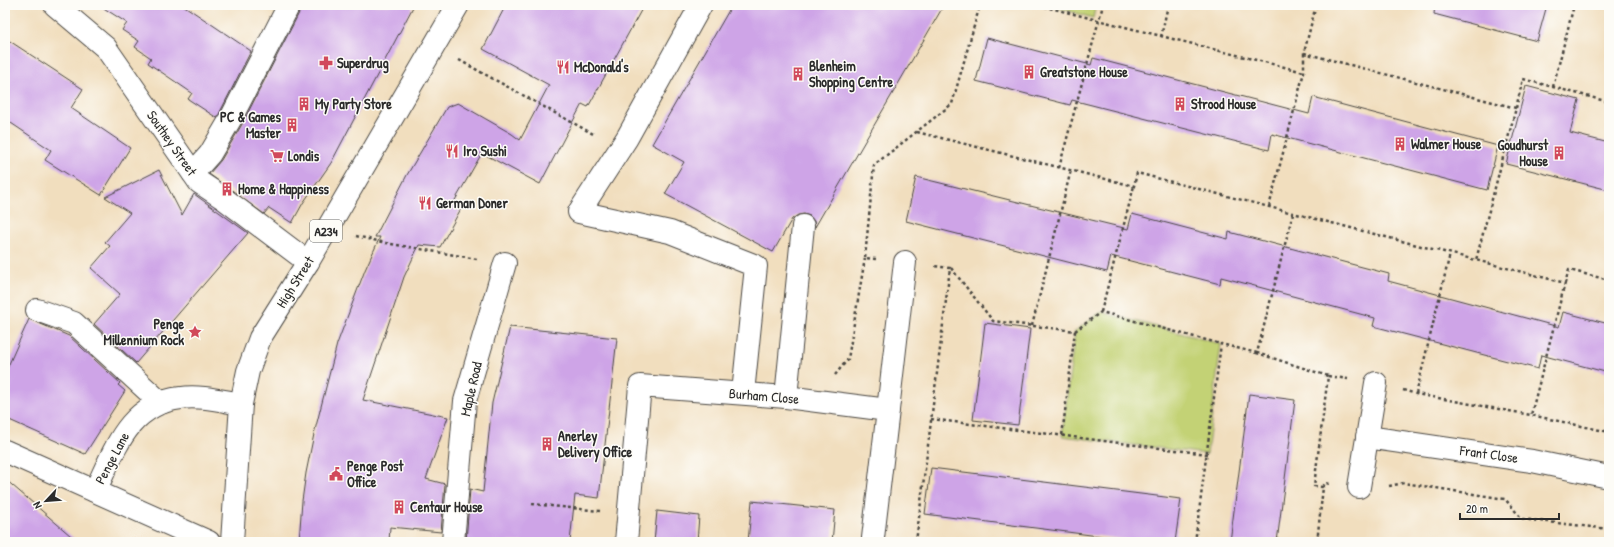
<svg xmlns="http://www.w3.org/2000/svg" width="1614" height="547" viewBox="0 0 1614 547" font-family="'Patrick Hand',sans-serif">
	<rect width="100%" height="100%" fill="#fdfcf7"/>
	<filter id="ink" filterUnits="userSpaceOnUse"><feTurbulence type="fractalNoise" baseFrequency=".025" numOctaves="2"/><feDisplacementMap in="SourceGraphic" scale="8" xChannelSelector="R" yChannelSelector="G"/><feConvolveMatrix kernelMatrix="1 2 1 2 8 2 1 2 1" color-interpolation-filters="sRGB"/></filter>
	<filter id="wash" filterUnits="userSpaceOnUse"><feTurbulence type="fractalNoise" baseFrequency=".012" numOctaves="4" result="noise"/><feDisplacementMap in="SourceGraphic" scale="16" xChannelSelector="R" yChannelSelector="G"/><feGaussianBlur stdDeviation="0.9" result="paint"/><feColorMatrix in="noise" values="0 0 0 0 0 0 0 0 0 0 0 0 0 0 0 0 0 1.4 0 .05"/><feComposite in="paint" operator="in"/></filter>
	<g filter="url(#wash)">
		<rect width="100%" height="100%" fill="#f1debe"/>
		<g fill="#c3d274" stroke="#777e50">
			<path d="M1048 5H1096L1093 18Z"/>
			<path d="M1101 312 1221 344 1207 454 1062 436 1075 331Z"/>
		</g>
		<g id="blocks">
			<g fill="#cea4e7">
				<path d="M99 5H183L251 51 217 118 188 99 192 93 148 63 151 58 135 47 139 41 122 30 127 23Z"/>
				<path d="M301 5H414L331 163 303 203 292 223 269 208 264 214 209 174 221 160 241 126 300 11Z"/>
				<path d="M506 5H644L588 107 582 104 540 184 482 153 454 202 463 205 440 247 419 245 404 277 363 400 448 417 426 479 445 484 441 532 390 527 389 542H299L302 501 306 473 314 434 337 344 365 270 380 237H375L407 175 447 107 458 103 512 134 520 140 549 85 483 49Z"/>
				<path d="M732 5H944L815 227 814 221 810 216 804 214 798 215 792 219 773 252 665 194 684 162 652 144Z"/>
				<path d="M1435 5H1547L1537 41 1434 14Z"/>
				<path d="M5 38 83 89 71 108 130 148 101 195 45 160 51 150 5 119Z"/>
				<path d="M987 38 1091 65 1093 58 1309 114 1313 97 1498 146 1487 190 1272 134 1269 150 1072 100 1070 105 976 81Z"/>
				<path d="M1526 86 1579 100 1570 133 1609 143V190L1506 164Z"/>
				<path d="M159 170 182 215 194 194 248 233 136 363 94 324 120 294 91 268 110 246 105 242 130 213 105 197Z"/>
				<path d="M916 177 1128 229 1132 214 1228 239 1229 232 1389 274 1388 281 1559 327 1563 312 1609 324V373L1541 355 1538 369 1373 326 1375 318 1221 277 1220 284 1111 256 1107 272 906 221Z"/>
				<path d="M29 319 69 336 120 383 118 385 125 391 85 454 5 418V373Z"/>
				<path d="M985 323 1030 329 1018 425 973 420Z"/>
				<path d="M510 327 617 338 599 498 575 495 570 542H466L470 489 483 492 492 403Z"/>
				<path d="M1249 394 1295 400 1277 542H1230Z"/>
				<path d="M931 468 1181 499 1175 542H1146L925 514Z"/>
				<path d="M5 479 78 542H5Z"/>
				<path d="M752 501 835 510 832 542H748Z"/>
				<path d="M657 511 699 516 697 542H654Z"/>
			</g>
		</g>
	</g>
	<g filter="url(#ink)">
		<use href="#blocks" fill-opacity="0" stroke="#494641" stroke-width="1"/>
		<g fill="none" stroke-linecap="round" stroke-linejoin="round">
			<g stroke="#494641" stroke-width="24">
				<g id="minor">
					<path d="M55 5 106 48 199 182 223 198 308 262"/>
					<path d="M701 5 627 138 579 212 670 232 756 266 743 393"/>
					<path d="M193 173 210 154 230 120 289 5"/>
					<path d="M37 310 74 323 161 403"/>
					<path d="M786 397 803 226"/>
					<path d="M888 410 905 262"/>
					<path d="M1367 437 1532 461 1609 477"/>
					<path d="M5 451 209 542"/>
					<path d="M1359 487 1376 383"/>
					<path d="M95 491C115 450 128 404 181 398 200 395 222 401 241 404"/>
					<path d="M453 542 465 401 505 263"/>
					<path d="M626 542 640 386 786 397 888 410 873 538"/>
				</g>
			</g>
			<g stroke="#494641" stroke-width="24">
				<path id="major" d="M232 542 241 404 248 371 260 338 308 262 458 5"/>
			</g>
			<g stroke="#494641" stroke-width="2.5" stroke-dasharray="3 3" stroke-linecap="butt">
				<path d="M1038 5 1304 72"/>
				<path d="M1603 5 1609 12"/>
				<path d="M1161 37 1168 5"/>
				<path d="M1304 53 1516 108 1476 260"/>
				<path d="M459 60 595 135"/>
				<path d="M1553 87 1574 5"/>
				<path d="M1516 108 1523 79 1609 102"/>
				<path d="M917 132 1134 186 1137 173 1565 283 1569 270 1609 280"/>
				<path d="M1059 168 1103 5"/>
				<path d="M1269 207 1304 72V53L1316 5"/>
				<path d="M1293 213 1257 353 1328 376 1314 486 1323 487 1317 542"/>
				<path d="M356 236 386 243 477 259"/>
				<path d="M876 259 865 258 874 165 952 104 980 5"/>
				<path d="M951 268 993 321 1075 331 1062 436"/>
				<path d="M1565 283 1531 415 1609 432"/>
				<path d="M1101 312 1134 186"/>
				<path d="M1032 326 1071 170"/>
				<path d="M1075 331 1101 312 1221 344"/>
				<path d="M835 375 848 359 865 258"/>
				<path d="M1328 376 1348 379"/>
				<path d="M1403 390 1416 394 1531 415"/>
				<path d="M1416 394 1450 254"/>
				<path d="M931 419 1207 454"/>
				<path d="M1389 486 1404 483 1505 499 1522 519 1609 529"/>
				<path d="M1323 487 1325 483 1332 484"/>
				<path d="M532 504 600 511"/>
				<path d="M916 542 950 268 933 266"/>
				<path d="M1195 542 1221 344 1257 353"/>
			</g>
			<use href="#minor" stroke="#fff" stroke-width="22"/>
			<use href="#major" stroke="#fff" stroke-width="22"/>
		</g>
	</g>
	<defs>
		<g id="pharmacy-bare" transform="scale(1.08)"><path d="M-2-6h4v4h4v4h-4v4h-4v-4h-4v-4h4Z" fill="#d1495b" stroke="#fdfcf7" stroke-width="2.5" paint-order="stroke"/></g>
		<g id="restaurant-bare" transform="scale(1.08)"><path d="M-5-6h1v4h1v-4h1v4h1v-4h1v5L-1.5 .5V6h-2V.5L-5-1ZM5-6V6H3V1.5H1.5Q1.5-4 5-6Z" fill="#d1495b" stroke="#fdfcf7" stroke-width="2.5" paint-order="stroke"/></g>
		<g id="building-bare" transform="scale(1.08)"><path d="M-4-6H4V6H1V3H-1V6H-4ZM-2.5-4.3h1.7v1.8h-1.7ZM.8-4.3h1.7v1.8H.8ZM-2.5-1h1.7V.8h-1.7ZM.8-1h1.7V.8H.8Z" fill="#d1495b" stroke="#fdfcf7" stroke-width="2.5" paint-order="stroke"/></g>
		<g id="supermarket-bare" transform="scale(1.08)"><path d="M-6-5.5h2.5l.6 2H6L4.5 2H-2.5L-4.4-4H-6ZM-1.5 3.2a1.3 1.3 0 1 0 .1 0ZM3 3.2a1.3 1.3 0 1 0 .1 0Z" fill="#d1495b" stroke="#fdfcf7" stroke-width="2.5" paint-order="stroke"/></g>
		<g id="sight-bare" transform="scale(1.08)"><path d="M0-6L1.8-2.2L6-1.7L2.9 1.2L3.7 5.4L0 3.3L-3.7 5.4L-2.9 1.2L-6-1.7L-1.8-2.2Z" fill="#d1495b" stroke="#fdfcf7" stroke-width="2.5" paint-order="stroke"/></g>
		<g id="civic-bare" transform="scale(1.08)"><path d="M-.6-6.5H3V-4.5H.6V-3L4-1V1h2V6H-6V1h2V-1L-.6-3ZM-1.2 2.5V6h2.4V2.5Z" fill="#d1495b" stroke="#fdfcf7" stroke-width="2.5" paint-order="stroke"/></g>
	</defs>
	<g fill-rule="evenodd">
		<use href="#pharmacy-bare" x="326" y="63"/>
		<use href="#restaurant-bare" x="563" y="67"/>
		<use href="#building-bare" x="1029" y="72"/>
		<use href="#building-bare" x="798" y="74"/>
		<use href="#building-bare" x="304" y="104"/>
		<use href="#building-bare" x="1180" y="104"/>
		<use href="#building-bare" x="292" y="125"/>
		<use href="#building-bare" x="1400" y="144"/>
		<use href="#restaurant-bare" x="452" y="151"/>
		<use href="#building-bare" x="1559" y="153"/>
		<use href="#supermarket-bare" x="277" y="156"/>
		<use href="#building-bare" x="227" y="189"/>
		<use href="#restaurant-bare" x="425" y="203"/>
		<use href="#sight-bare" x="195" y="332"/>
		<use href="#building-bare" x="547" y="444"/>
		<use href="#civic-bare" x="336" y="474"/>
		<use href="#building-bare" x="399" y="507"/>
	</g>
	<g text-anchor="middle" stroke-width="3" stroke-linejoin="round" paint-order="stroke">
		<rect fill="#fdfcf7" stroke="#6a6a68" stroke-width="1" x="310" y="220" width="32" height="22" rx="3"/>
		<g font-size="13" font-weight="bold" fill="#2b2b2b">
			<text x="326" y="236">A234</text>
		</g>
		<g font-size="14" font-weight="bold" fill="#2b2b2b" stroke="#fdfcf7" text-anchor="start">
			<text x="337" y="68">Superdrug</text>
			<text x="809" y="71">Blenheim<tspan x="809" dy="16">Shopping Centre</tspan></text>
			<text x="574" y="72">McDonald's</text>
			<text x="1040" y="77">Greatstone House</text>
			<text x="315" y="109">My Party Store</text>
			<text x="1191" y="109">Strood House</text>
			<text x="281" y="122" text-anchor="end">PC &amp; Games<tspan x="281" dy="16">Master</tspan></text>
			<text x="1411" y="149">Walmer House</text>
			<text x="1548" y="150" text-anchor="end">Goudhurst<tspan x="1548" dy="16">House</tspan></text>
			<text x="463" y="156">Iro Sushi</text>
			<text x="288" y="161">Londis</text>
			<text x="238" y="194">Home &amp; Happiness</text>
			<text x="436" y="208">German Doner</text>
			<text x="184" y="329" text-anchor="end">Penge<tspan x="184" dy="16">Millennium Rock</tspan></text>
			<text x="558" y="441">Anerley<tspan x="558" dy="16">Delivery Office</tspan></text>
			<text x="347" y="471">Penge Post<tspan x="347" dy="16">Office</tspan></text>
			<text x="410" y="512">Centaur House</text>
		</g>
		<g font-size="14" fill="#2b2b2b" stroke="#fdfcf7">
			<text transform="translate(172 143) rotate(55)" y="5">Southey Street</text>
			<text transform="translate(295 282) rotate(-58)" y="5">High Street</text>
			<text transform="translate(471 389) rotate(-77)" y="5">Maple Road</text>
			<text transform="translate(764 396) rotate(5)" y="5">Burham Close</text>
			<text transform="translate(1489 454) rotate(8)" y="5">Frant Close</text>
			<text transform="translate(112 458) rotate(-62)" y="5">Penge Lane</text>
		</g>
	</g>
	<rect width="1614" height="547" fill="none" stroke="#fdfcf7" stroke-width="20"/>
	<g transform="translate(46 501) rotate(244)" stroke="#fdfcf7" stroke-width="3" paint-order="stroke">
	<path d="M0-3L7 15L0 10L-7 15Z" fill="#2b2b2b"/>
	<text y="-6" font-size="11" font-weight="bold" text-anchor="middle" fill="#2b2b2b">N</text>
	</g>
	<path d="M1460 513v6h99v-6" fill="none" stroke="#2b2b2b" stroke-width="2"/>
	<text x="1466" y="513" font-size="12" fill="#2b2b2b" stroke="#fdfcf7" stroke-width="3" paint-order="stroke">20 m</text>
</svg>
